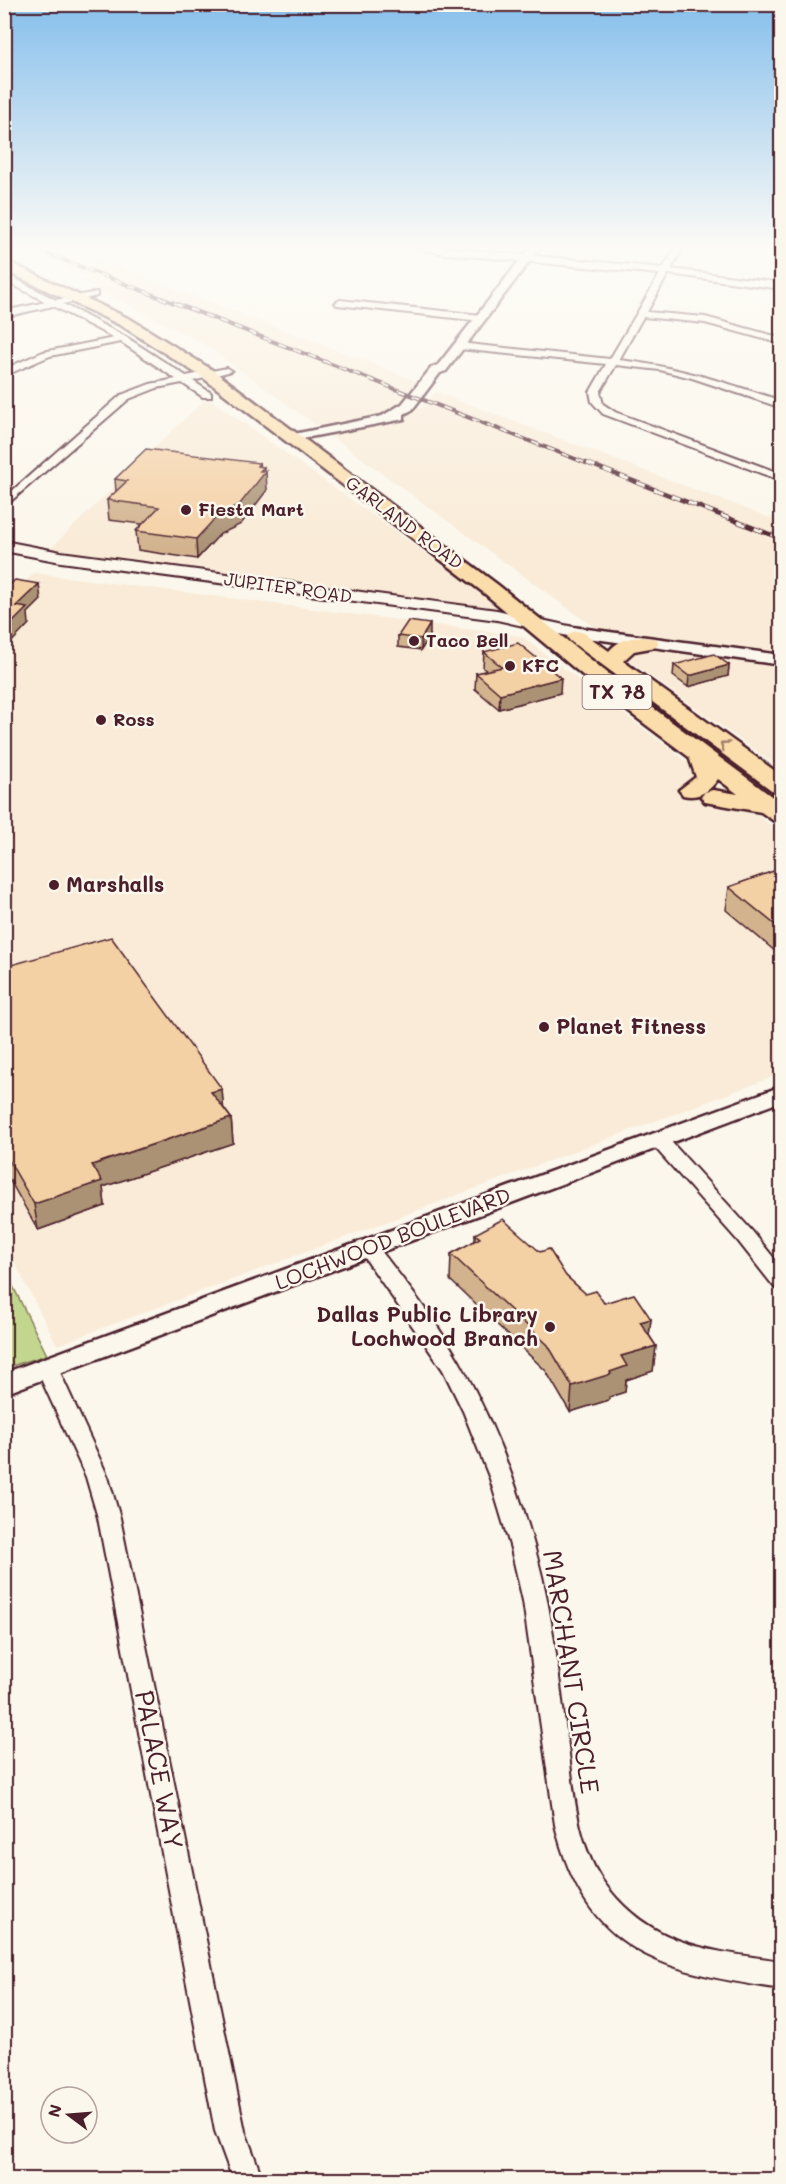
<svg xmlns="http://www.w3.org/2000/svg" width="786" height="2184" viewBox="0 0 786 2184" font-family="Mali,sans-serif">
	<rect width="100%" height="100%" fill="#fbf7ec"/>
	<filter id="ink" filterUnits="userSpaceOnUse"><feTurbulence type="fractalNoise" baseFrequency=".0167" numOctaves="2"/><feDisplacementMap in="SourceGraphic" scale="12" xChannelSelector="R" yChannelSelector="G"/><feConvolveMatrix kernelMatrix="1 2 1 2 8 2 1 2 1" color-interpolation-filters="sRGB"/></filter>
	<g filter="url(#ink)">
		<g fill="#f9ebd7">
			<path d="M4 245H60L417 381 401 402 420 409 436 392 781 522V654L598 630 204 344 81 281 90 278Z"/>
			<path d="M207 397 504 609 50 549Z"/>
			<path d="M34 573 521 636 781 833V1074L57 1345 5 1244 4 603Z"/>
			<path d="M645 648 781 666V769L624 657Z"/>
		</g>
		<path fill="#c2d78d" stroke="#867b5c" stroke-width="1.5" d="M4 1268 47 1355 5 1368H4Z"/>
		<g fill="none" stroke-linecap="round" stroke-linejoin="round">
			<g stroke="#4a1f2b" stroke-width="4">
				<g id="minor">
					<path d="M399 245H419L663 268 677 245H685L671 269 782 283V289L668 274 647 312 705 317 782 338V344L705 323 643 317 619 360C676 366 727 383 782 401V408L692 378 660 370 616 365 600 392 603 404 615 412 782 474V481L603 414 592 402 590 392 606 364 459 349 454 346 459 343 610 359 660 274 446 254Z"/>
					<path d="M4 273 56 300 97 292V296L63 304 126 337 186 376 227 368 232 371 193 381 211 393V397H203L182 383 157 388 129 399 4 507V498L121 395 150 384 176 379 121 342 50 356 4 376V369L43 352 114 338 53 306 4 317V311L46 302 4 280Z"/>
					<path d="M340 300 481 315 486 318 481 321 337 305 335 303Z"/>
					<path d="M658 1133 665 1135 752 1231 782 1268V1290L775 1288 738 1241 651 1143 649 1139 651 1135Z"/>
					<path d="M368 1241 375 1243C404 1281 435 1319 459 1361 497 1427 524 1502 542 1576 555 1632 560 1689 568 1746 574 1794 577 1849 608 1888 654 1947 712 1951 782 1961V1989C664 1972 586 1954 555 1825L523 1601 511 1549 490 1479 463 1411 443 1370 358 1248 361 1243Z"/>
					<path d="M47 1360 54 1362 58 1368 108 1477 120 1518 245 2131 263 2180H233L215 2131 98 1518 86 1477 36 1368 40 1362Z"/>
				</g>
			</g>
			<g stroke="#4a1f2b" stroke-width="5">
				<g id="tertiary">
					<path d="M532 245H542L446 371 440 373 412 410 404 414V419L289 441V435L382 416 402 404 432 367 438 365Z"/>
					<path d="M572 627 782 655V665L566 635 564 632Z"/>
					<path d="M782 1086V1101L4 1394V1373Z"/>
				</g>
			</g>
			<g stroke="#4a1f2b" stroke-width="4">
				<path id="secondary" d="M4 541 61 552 497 610 578 628 581 632 572 637 497 620 61 562 4 551Z"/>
			</g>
			<g stroke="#4a1f2b" stroke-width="5">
				<g id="primary">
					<path d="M4 260 132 320 214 371 498 585 625 687 782 804V823L774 821 761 812 705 802 701 797 705 792 713 790 738 794 718 779C710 791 698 799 683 795L679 790 696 777 689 757 609 697 484 593 202 377 122 326 4 270Z"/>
					<path d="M577 631 584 633 609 651C620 637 640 635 656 639L659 643 656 647 634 651 623 661 782 776V794L774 792 570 641 567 637 570 633Z"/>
				</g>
			</g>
			<use href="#minor" fill="#fbf7ec" fill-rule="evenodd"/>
			<use href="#tertiary" fill="#fbf7ec" fill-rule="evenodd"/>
			<use href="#secondary" fill="#fbf7ec" fill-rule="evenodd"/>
			<use href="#primary" fill="#fbddab" fill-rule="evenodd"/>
			<g stroke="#4a1f2b" stroke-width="4">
				<path id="rail-far1" d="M25 245 591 465"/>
			</g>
			<g stroke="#4a1f2b" stroke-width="4.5">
				<path id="rail" d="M587 463 782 539"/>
			</g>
			<use href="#rail-far1" stroke="#fbf7ec" stroke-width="2" stroke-dasharray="8" stroke-linecap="butt"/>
			<use href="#rail" stroke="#fbf7ec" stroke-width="3" stroke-dasharray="9" stroke-linecap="butt"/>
		</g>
		<g fill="#d2b38e" stroke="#4a1f2b" stroke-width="1.5">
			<path d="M259 463 260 466 264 471 267 490 241 524 220 534 197 559 138 550 136 531 142 524 109 520 107 500 116 492 115 479Z"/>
			<path d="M430 635 421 650 398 647V636Z"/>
			<path d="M484 652 560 693 499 709 475 689 476 673 487 671 483 668Z"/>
			<path d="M674 665H729L728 676 688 687 673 676Z"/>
			<path d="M782 868V950L776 952 726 910 729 887Z"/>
			<path d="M4 967 222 1089 223 1107 231 1118 233 1143 103 1187 105 1206 38 1230 4 1170Z"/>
			<path d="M475 1234 566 1276 586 1294 604 1303 651 1319 649 1335 656 1346 653 1371 626 1380 625 1392 609 1397V1400L570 1412 546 1371 450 1280 451 1254 475 1241Z"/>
		</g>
		<g fill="#ab9274" stroke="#4a1f2b" stroke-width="1.5">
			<path d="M259 463 260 471 264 467V475L266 471 267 490 241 524 220 534 197 559 196 539Z"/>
			<path d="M39 584 41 600 28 613 29 624 4 650V631L16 606Z"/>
			<path d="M430 624V635L421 650V639Z"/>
			<path d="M729 665 728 676 688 687 689 676Z"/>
			<path d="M561 678 560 693 499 709 500 694Z"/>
			<path d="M779 928H782V950L776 952Z"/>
			<path d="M222 1089 224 1114 211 1092Z"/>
			<path d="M231 1118 233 1143 103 1187 105 1206 38 1230 34 1204 92 1165Z"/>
			<path d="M651 1319 648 1344 640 1322Z"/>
			<path d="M656 1346 653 1371 626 1380 625 1392 609 1397V1400L570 1412 572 1386 610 1372 621 1356Z"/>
		</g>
		<g fill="#f4d0a5" stroke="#4a1f2b" stroke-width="1.5">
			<path d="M146 449 259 463 257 466 264 467 260 471H266L240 504 219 514 196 539 136 531 159 507 107 500 127 481 115 479Z"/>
			<path d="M15 580 39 584 16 606 27 608 4 631V590Z"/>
			<path d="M408 621 430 624 421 639 398 636Z"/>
			<path d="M518 643 561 678 500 694 476 673 502 667 484 652Z"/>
			<path d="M714 654 729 665 689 676 674 665Z"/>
			<path d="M782 868V928H779L729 887Z"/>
			<path d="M111 937 222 1089 211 1092 231 1118 92 1165 102 1181 34 1204 4 1152V967Z"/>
			<path d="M503 1219 540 1252 549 1249 566 1276 586 1294 596 1291 604 1303 634 1294 651 1319 640 1322 656 1346 621 1356 627 1366 610 1372 611 1374 572 1386 548 1345 451 1254 480 1238 475 1234Z"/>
		</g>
		<defs><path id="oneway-chevron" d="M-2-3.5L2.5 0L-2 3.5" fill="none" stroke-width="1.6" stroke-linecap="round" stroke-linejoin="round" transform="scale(1.5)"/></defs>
		<use stroke="#a27e6b" href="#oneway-chevron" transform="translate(724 745) rotate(-144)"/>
	</g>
	<linearGradient id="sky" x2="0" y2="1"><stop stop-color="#86bfec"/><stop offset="0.45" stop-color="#fdfbf6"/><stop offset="1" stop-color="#fdfbf6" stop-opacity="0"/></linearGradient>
	<rect width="786" height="550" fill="url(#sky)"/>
	<g fill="#4a1f2b" stroke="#fbf7ec" stroke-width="2">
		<circle cx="186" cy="510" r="6"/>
		<circle cx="414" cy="641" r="6"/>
		<circle cx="510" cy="666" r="6"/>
		<circle cx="101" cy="720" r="6"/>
		<circle cx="54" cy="885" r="6"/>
		<circle cx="544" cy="1027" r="6"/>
		<circle cx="550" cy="1327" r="6"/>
	</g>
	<g text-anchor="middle" stroke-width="5" stroke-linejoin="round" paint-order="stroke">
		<g font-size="18" font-weight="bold" fill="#4a1f2b" stroke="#fbf7ec" text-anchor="start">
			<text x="198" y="516">Fiesta Mart</text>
			<text x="426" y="647">Taco Bell</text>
			<text x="522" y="672">KFC</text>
			<text x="113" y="726">Ross</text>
		</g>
		<g font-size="18" fill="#4a1f2b" stroke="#fbf7ec">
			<text transform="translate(404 523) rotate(37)" y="6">GARLAND ROAD</text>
			<text transform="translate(288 588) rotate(8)" y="6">JUPITER ROAD</text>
		</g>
		<rect fill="#fbf7ec" stroke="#7f6065" stroke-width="1.5" x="582.5" y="675" width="69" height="34" rx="4.5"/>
		<g font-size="20" font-weight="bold" fill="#4a1f2b">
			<text x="617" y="699">TX 78</text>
		</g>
		<g font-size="21" font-weight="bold" fill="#4a1f2b" stroke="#fbf7ec" text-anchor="start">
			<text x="66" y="892">Marshalls</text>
			<text x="556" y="1034">Planet Fitness</text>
			<text x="538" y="1322" text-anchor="end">Dallas Public Library<tspan x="538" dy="24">Lochwood Branch</tspan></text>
		</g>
		<g font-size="21" fill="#4a1f2b" stroke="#fbf7ec">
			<text transform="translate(393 1239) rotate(-21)" y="7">LOCHWOOD BOULEVARD</text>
		</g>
		<g font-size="26" fill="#4a1f2b" stroke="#fbf7ec">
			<text transform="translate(571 1672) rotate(81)" y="9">MARCHANT CIRCLE</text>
			<text transform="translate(159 1770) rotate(79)" y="9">PALACE WAY</text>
		</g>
	</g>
	<rect width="786" height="2184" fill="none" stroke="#fbf7ec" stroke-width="24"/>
	<rect x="12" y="12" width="762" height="2160" fill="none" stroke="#4a1f2b" stroke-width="2" filter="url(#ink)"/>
	<g transform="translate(69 2115) rotate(286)"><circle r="28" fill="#fbf7ec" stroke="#b4a19f" stroke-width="1.5"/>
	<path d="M0-4.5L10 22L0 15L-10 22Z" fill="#4a1f2b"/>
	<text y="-9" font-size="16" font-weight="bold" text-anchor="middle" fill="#4a1f2b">N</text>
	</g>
</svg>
